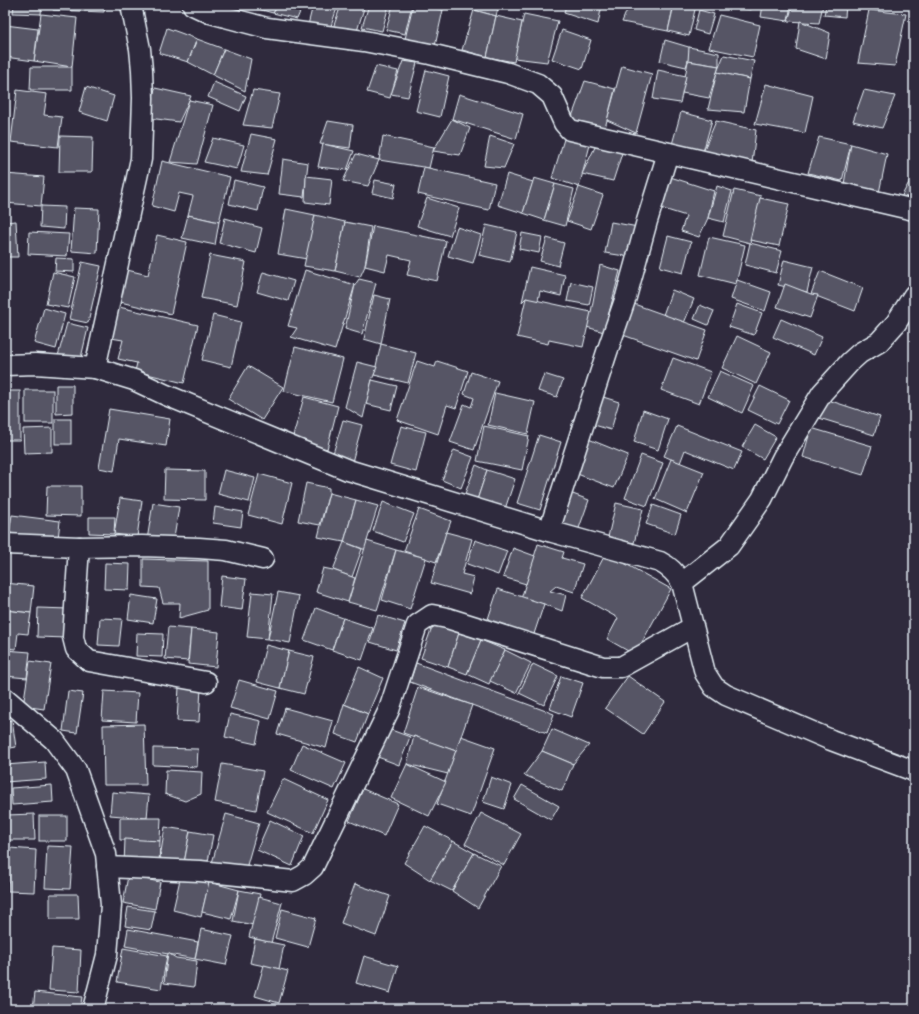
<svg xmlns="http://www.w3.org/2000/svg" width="919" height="1014" viewBox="0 0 919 1014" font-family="'Indie Flower',sans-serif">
	<rect width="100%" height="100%" fill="#2f2a3d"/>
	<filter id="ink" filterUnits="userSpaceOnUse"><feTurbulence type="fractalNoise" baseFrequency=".025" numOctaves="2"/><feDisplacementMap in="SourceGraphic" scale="8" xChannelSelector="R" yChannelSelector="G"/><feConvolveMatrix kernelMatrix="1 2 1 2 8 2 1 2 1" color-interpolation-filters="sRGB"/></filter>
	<g filter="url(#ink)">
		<g fill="#575565" stroke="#e8f1f8">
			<path d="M14 5H42L41 14 13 13Z"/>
			<path d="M53 5H105L104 12 53 10Z"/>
			<path d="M248 5H278L273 13 247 6Z"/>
			<path d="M279 5H303L297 19 273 13Z"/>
			<path d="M313 5H338L330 29 308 25Z"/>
			<path d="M341 5H365L357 31 333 28Z"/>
			<path d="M369 5H389L382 31 362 27Z"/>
			<path d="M393 5H412L405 34 386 30Z"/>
			<path d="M413 5H422L443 10 435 46 405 39Z"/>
			<path d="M422 5H445L443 10Z"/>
			<path d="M475 5H499L496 16 474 10Z"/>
			<path d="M566 5H602L598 24 564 13Z"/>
			<path d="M629 5H657L673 8 668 31 622 22Z"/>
			<path d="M674 5H696L689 36 668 31Z"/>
			<path d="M725 5H752L751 10Z"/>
			<path d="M763 5H791L788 21 761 17Z"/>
			<path d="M793 5H823L819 23 788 21Z"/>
			<path d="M826 5H846L845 17 824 15Z"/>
			<path d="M474 10 496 16 487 57 462 50Z"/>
			<path d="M699 10 714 14 708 34 694 30Z"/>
			<path d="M869 10 906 14 895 66 858 63Z"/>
			<path d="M41 14 77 18 72 67 34 61Z"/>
			<path d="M524 14 558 21 547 62 514 58Z"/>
			<path d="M719 15 760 25 753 57 709 48Z"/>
			<path d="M496 16 522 22 514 62 487 57Z"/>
			<path d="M800 21 830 33 826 59 796 49Z"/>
			<path d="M5 25 38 29 34 61 5 57Z"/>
			<path d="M167 28 197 39 188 62 159 53Z"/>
			<path d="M562 30 591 40 582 69 552 59Z"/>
			<path d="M197 39 224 49 213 75 188 62Z"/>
			<path d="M665 40 692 48 686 67 660 61Z"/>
			<path d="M689 47 719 53V66L688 61Z"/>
			<path d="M224 49 251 59 245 91 213 75Z"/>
			<path d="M724 55 754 61 750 79 717 72Z"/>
			<path d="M403 61 417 63 408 97 391 94Z"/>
			<path d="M688 61 719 66 709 98 682 93Z"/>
			<path d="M376 66 398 71 390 98 367 92Z"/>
			<path d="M622 66 652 74 636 133 607 120Z"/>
			<path d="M31 67H72V90H30Z"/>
			<path d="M426 70 449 76 440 117 416 111Z"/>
			<path d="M658 70 686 76 680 103 653 99Z"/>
			<path d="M717 72 750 79 744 112 708 109Z"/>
			<path d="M585 81 615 89 605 128 570 122Z"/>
			<path d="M214 82 246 96 240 111 208 97Z"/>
			<path d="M766 84 813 96 805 133 755 124Z"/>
			<path d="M86 87 114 96 107 121 79 112Z"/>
			<path d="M155 88 191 96 179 122 149 118Z"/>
			<path d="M17 90 47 94 44 115 62 117 58 147 11 142Z"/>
			<path d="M253 90 280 94 272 128 243 125Z"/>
			<path d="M864 90 895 96 882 128 853 121Z"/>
			<path d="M459 94 523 114 516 139 452 119Z"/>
			<path d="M189 100 213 105 197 164 170 162Z"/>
			<path d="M681 112 712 120 703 152 671 148Z"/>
			<path d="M452 119 470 128 460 155 433 151Z"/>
			<path d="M328 121 353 125 350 148 320 144Z"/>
			<path d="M716 121 756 130 752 163 703 152Z"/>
			<path d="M251 134 277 139 267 175 241 172Z"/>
			<path d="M60 136 93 137 92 172H59Z"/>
			<path d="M383 136 434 147 429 168 379 160Z"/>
			<path d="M490 136 514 144 504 168 484 166Z"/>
			<path d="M819 137 851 144 842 181 808 173Z"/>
			<path d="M213 138 244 145 237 169 204 162Z"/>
			<path d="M564 139 590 145 579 187 552 178Z"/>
			<path d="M597 143 623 150 613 181 582 174Z"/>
			<path d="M323 144 354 151 347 170 318 167Z"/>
			<path d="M851 144 887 154 879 193 844 184Z"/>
			<path d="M356 154 379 160 368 186 343 181Z"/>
			<path d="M283 159 308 163 304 197 279 194Z"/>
			<path d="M162 161 230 177 219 222 188 215 193 196 179 193 174 212 152 206Z"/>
			<path d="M424 167 495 183 489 210 418 194Z"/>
			<path d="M5 174 44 177 41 206 5 203Z"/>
			<path d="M507 174 533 182 523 213 498 205Z"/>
			<path d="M664 175 714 191 708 218 699 237 681 231 686 216 654 206Z"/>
			<path d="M913 175 914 176V205L899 201Z"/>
			<path d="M306 176 332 179 329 205 305 202Z"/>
			<path d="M534 178 555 184 544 220 523 213Z"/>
			<path d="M234 180 263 187 258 211 229 204Z"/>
			<path d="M375 180 396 184 393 198 372 193Z"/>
			<path d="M555 184 574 189 565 226 544 220Z"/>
			<path d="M717 186 732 191 724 222 708 218Z"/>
			<path d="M579 187 603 195 591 229 567 221Z"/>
			<path d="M734 190 761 196 750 243 723 236Z"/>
			<path d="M427 198 459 208 450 236 417 226Z"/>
			<path d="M760 198 789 204 779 246 750 240Z"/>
			<path d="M41 206 65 207 64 229 40 227Z"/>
			<path d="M74 208 99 209 97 253 71 251Z"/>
			<path d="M286 209 315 215 307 259 278 254Z"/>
			<path d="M188 215 219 222 215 245 182 238Z"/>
			<path d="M315 215 345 222 335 271 304 266Z"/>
			<path d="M225 218 262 228 256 253 219 243Z"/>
			<path d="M16 221 18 257H5V222Z"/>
			<path d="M345 222 371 227 365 266 360 277 335 271Z"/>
			<path d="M611 222 638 227 632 257 605 253Z"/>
			<path d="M486 225 517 232 510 262 479 255Z"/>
			<path d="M373 226 446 241 437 281 407 275 411 260 389 255 385 271 365 266Z"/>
			<path d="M457 227 481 235 473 263 448 256Z"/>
			<path d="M29 232 69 234 67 256 28 254Z"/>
			<path d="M522 233 542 237 539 253 519 249Z"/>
			<path d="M157 235 187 242 171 314 116 301 123 269 148 275Z"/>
			<path d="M668 236 691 242 683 273 660 267Z"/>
			<path d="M709 237 745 245 736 284 700 275Z"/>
			<path d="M547 238 564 243 558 266 540 261Z"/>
			<path d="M750 243 782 251 776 273 745 265Z"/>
			<path d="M210 255 246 262 237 305 201 298Z"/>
			<path d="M56 258 74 259V272L55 271Z"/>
			<path d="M784 260 813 267 807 292 778 285Z"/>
			<path d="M82 262 101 266 88 323 69 319Z"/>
			<path d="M600 265 620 271 604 332 583 326 591 312Z"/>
			<path d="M530 267 565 275 561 296 540 291 537 305 526 298 522 302Z"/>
			<path d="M305 270 355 285 335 350 291 337 297 328 288 326Z"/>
			<path d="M820 271 863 288 855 311 811 294Z"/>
			<path d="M53 272 75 277 68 308 46 304Z"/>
			<path d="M263 272 294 281 288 301 257 292Z"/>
			<path d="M359 279 376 283 362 334 345 329 355 285Z"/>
			<path d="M737 280 771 292 765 311 731 299Z"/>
			<path d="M571 282 593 287 589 305 567 301Z"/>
			<path d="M785 284 811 294 818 295 810 318 777 307Z"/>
			<path d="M672 290 694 299 684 323 663 315Z"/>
			<path d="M374 295 390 299 381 344 364 339Z"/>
			<path d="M526 298 591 312 583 347 549 340 548 344 517 337Z"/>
			<path d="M634 304 707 330 696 361 623 335Z"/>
			<path d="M737 304 762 313 754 335 729 327Z"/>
			<path d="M700 305 714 311 708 325 694 319Z"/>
			<path d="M119 307 198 325 184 383 135 371 137 363 118 359 123 340 111 338Z"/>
			<path d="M44 308 65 314 56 349 34 343Z"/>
			<path d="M213 315 241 322 231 367 202 360Z"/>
			<path d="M781 319 822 337 814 355 773 337Z"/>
			<path d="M67 323 88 328 80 362 58 356Z"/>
			<path d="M737 336 771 352 756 384 722 368Z"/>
			<path d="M381 344 416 353 408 383 374 375Z"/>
			<path d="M295 347 343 359 332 402 284 391Z"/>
			<path d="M673 358 711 372 699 404 661 390Z"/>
			<path d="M417 361 435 367 437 361 468 371 456 408 447 405 438 434 397 420Z"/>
			<path d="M357 362 377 367 372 380 363 418 345 407Z"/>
			<path d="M248 366 283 387 262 420 228 399Z"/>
			<path d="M720 371 754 386 742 413 708 397Z"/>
			<path d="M471 372 498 381 474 450 450 442 464 404 471 407 474 398 464 394Z"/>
			<path d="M544 374 563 380 557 397 538 391Z"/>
			<path d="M372 380 397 386 391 410 366 404Z"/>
			<path d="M56 385H73V413L56 414Z"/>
			<path d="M760 386 789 400 777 424 748 410Z"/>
			<rect x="25" y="390" width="28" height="33"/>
			<rect x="5" y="391" width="15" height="49"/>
			<path d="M495 393 535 402 528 434 488 425Z"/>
			<path d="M600 396 619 402 611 430 591 424Z"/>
			<path d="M304 397 338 406 327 449 292 440Z"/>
			<path d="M825 399 880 417 874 435 819 418Z"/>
			<path d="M109 409 170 419 166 446 119 439 114 471 99 468Z"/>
			<path d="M643 410 668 419 658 450 634 442Z"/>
			<rect x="55" y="419" width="16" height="25"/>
			<path d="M343 420 362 425 352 462 332 457Z"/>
			<path d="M755 425 776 437 763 459 742 447Z"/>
			<path d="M401 426 426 432 416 472 390 465Z"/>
			<path d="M484 426 529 436 522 470 477 461Z"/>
			<path d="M677 426 742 452 734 470 685 450 680 463 664 456Z"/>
			<path d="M52 428V452L24 453 23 429Z"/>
			<path d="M811 428 872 446 863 475 803 457Z"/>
			<path d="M539 435 561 442 540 510 517 503Z"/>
			<path d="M586 438 628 455 614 488 572 472Z"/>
			<path d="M454 450 473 457 461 488 442 480Z"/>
			<path d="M641 455 663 463 647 506 625 498Z"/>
			<path d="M671 459 704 472 687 513 655 499Z"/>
			<path d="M476 465 487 470 477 500 464 496Z"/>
			<path d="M165 470 205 471V500L164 499Z"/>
			<path d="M224 470 255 478 249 502 218 494Z"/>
			<path d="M487 470 515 479 505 509 477 500Z"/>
			<path d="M259 474 292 483 282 524 248 515Z"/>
			<path d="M306 483 329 488V493L320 525 298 521Z"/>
			<path d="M47 486H81V516L46 515Z"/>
			<path d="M329 493 356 500 344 542 318 537Z"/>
			<path d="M570 493 589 500 577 534 557 527Z"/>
			<path d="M120 498 142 501 137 537 114 534Z"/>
			<path d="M356 500 378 506 367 541 366 550 344 542Z"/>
			<path d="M383 502 414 514 403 542 373 531Z"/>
			<path d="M153 503 179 507 173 544 147 540Z"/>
			<path d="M616 503 643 509 634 543 608 537Z"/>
			<path d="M653 505 681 515 675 534 646 524Z"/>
			<path d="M215 507 243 512 241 527 213 523Z"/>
			<path d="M419 509 451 521 436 562 404 551Z"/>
			<path d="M12 515 60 521 58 539 9 533Z"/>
			<path d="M89 517H115L114 534 89 533Z"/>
			<path d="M446 532 472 539 462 574 474 577 470 594 431 583Z"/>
			<path d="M475 540 507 551 498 575 467 564Z"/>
			<path d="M367 541 396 550 377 610 348 602Z"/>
			<path d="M344 542 362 549 352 577 333 570Z"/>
			<path d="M538 544 564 552 562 558 583 564 574 592 556 586 550 591 566 595 562 611 544 604 521 599Z"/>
			<path d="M513 548 535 556 526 584 503 577Z"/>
			<path d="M396 550 426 558 410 609 382 600Z"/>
			<path d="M606 553 671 589 635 655 607 639 618 618 582 598Z"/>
			<path d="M143 559 208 561V610L179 618 180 603H163L159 588 143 587Z"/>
			<path d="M105 563 130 564 129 590 104 589Z"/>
			<path d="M323 568 333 570 355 578 348 602 316 592Z"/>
			<path d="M222 576 246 579 242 610 219 607Z"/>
			<path d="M5 583 34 586 31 613 5 610Z"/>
			<path d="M498 589 544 604 531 643 485 628Z"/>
			<path d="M252 592 273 594 268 639 247 637Z"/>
			<path d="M278 592 299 596 290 643 268 639Z"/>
			<path d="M131 595 157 599 153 623 128 619Z"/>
			<path d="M38 608 69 609 68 638 37 637Z"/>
			<path d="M316 608 343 618 332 650 304 640Z"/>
			<path d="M5 610 31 613 28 634 18 633 16 649 5 648Z"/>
			<path d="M378 615 405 623 396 650 370 642Z"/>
			<path d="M100 618 122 619 119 646 98 645Z"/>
			<path d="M343 618 373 628 362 660 332 650Z"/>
			<path d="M433 624 459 633 448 667 421 658Z"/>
			<path d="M168 627 191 629 188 661 165 659Z"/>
			<path d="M191 629 219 632 216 667 188 664Z"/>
			<path d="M137 633 163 634 162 657 136 656Z"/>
			<path d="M459 633 481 640 467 674 448 667Z"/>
			<path d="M481 640 505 650 489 684 467 674Z"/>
			<path d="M266 645 289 651 280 688 257 682Z"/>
			<path d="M5 650 30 652 27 678 5 676Z"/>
			<path d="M505 650 531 663 516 693 490 681Z"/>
			<path d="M289 651 314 657 304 694 280 688Z"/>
			<path d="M30 661 51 664 44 709 23 706Z"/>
			<path d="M416 663 554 714 547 733 410 682Z"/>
			<path d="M533 664 558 676 544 705 519 693Z"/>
			<path d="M359 667 383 678 368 714 344 704Z"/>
			<path d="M561 676 583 683 571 717 550 709Z"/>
			<path d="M628 676 665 702 643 734 605 708Z"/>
			<path d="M239 680 278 691 270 719 230 708Z"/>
			<path d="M179 687 201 688 199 722 177 721Z"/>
			<path d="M418 687 472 705 456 751 403 733Z"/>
			<path d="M68 691 83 693 77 733 63 731Z"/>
			<path d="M104 691 138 693 136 722 102 720Z"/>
			<path d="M344 704 368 714 357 742 335 734Z"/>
			<path d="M285 708 333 721 326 748 277 734Z"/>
			<path d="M230 714 261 721 256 744 225 737Z"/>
			<path d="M12 720 16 747 5 749V721Z"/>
			<path d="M144 724 146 785H104L103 725Z"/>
			<path d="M386 728 410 737 399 765 375 756Z"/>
			<path d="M552 729 589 745 573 764 542 751Z"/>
			<path d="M414 736 456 751 448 774 407 764Z"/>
			<path d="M461 736 495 748 471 816 437 804Z"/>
			<path d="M302 744 346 763 334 789 291 770Z"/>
			<path d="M153 748 198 749 197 767 153 765Z"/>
			<path d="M542 751 573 764 562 791 524 775Z"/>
			<path d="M45 762 46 779 5 782V765Z"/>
			<path d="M222 764 263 771 256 810 215 802Z"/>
			<path d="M407 764 446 782 429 816 391 798Z"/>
			<path d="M166 770 202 772 201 794 185 801 165 794Z"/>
			<path d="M491 777 512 785 504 809 483 802Z"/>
			<path d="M283 779 328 800 313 833 267 812Z"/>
			<path d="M52 785 53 802 12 805 11 788Z"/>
			<path d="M522 785 559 806 551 820 514 799Z"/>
			<path d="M363 789 398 804 384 836 349 821Z"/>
			<path d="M112 792 149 795 147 818 110 815Z"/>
			<path d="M481 813 521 834 504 865 465 844Z"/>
			<path d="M34 814 35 840H7V815Z"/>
			<path d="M226 814 259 823 245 872 212 863Z"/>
			<rect x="39" y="816" width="28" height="25"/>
			<path d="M120 818H161L160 841 120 840Z"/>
			<path d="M270 820 304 836 292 866 257 850Z"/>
			<path d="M425 826 453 841 430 880 404 863Z"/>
			<path d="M165 827 190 831 184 863 160 858Z"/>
			<path d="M190 831 213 835 207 867 184 863Z"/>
			<path d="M125 839 160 841 159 866 124 865Z"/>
			<path d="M453 841 474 853 452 891 430 880Z"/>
			<path d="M47 846 73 847 70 889 45 888Z"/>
			<path d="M10 848 36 850 34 892 8 891Z"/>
			<path d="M474 853 501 866 478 908 452 891Z"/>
			<path d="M181 875 209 882 201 917 173 910Z"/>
			<path d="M128 876 160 882 155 909 123 903Z"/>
			<path d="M209 882 239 890 231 919 202 912Z"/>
			<path d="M355 884 390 896 376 936 341 923Z"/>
			<path d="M239 890 260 894 254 925 233 921Z"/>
			<path d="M50 894H78L79 919H50Z"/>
			<path d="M259 897 282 903 271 943 249 937Z"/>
			<path d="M128 907 155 911 151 930 125 926Z"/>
			<path d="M282 909 316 918 308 947 275 938Z"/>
			<path d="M128 929 198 942 195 959 125 946Z"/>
			<path d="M201 929 233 936 226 965 195 959Z"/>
			<path d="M5 931H7L6 960H5Z"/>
			<path d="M255 939 284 945 279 969 250 963Z"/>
			<path d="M52 948 81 950 79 992 49 990Z"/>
			<path d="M123 948 167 956 161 989 117 982Z"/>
			<path d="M168 953 176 958 197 961 194 987 164 983Z"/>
			<path d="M364 956 398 966 390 993 356 983Z"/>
			<path d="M264 965 288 971 279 1003 255 996Z"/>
			<path d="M35 992 82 997 80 1009H33Z"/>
		</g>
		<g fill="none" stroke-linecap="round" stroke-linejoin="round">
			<g stroke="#e8f1f8" stroke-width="23">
				<g id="street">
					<path d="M193 5 210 13 267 28 364 41 430 54 508 73 538 84 552 96 564 123 570 130 914 210"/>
					<path d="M5 365 35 364 95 368 134 380 166 395 348 470 549 531 660 562C670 567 676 573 682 583L705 673 714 687 726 695 831 740 914 771"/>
					<path d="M95 368 141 159 143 98 142 70 140 49 131 5"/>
					<path d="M549 531 607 352 626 297 647 221 668 153"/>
					<path d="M5 544 79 547 142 546 199 548 226 550 263 559"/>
					<path d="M79 547 73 637 76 649 89 661 206 682"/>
					<path d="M682 583 729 546 762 499 783 457 822 393 850 362 860 353 879 342 896 323 914 295"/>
					<path d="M5 698 54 740 76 770 106 854 111 905 107 955 93 1009"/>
					<path d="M107 867 200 871 293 881 304 875 313 867 389 710 417 625 432 615 447 618 603 667H621L693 627"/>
				</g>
			</g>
			<use href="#street" stroke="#2f2a3d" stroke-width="20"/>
		</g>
	</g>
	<rect width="919" height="1014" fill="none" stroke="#2f2a3d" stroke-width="20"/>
	<rect x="10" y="10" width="899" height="994" fill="none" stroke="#e8f1f8" stroke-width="1.5" filter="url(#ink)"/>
</svg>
